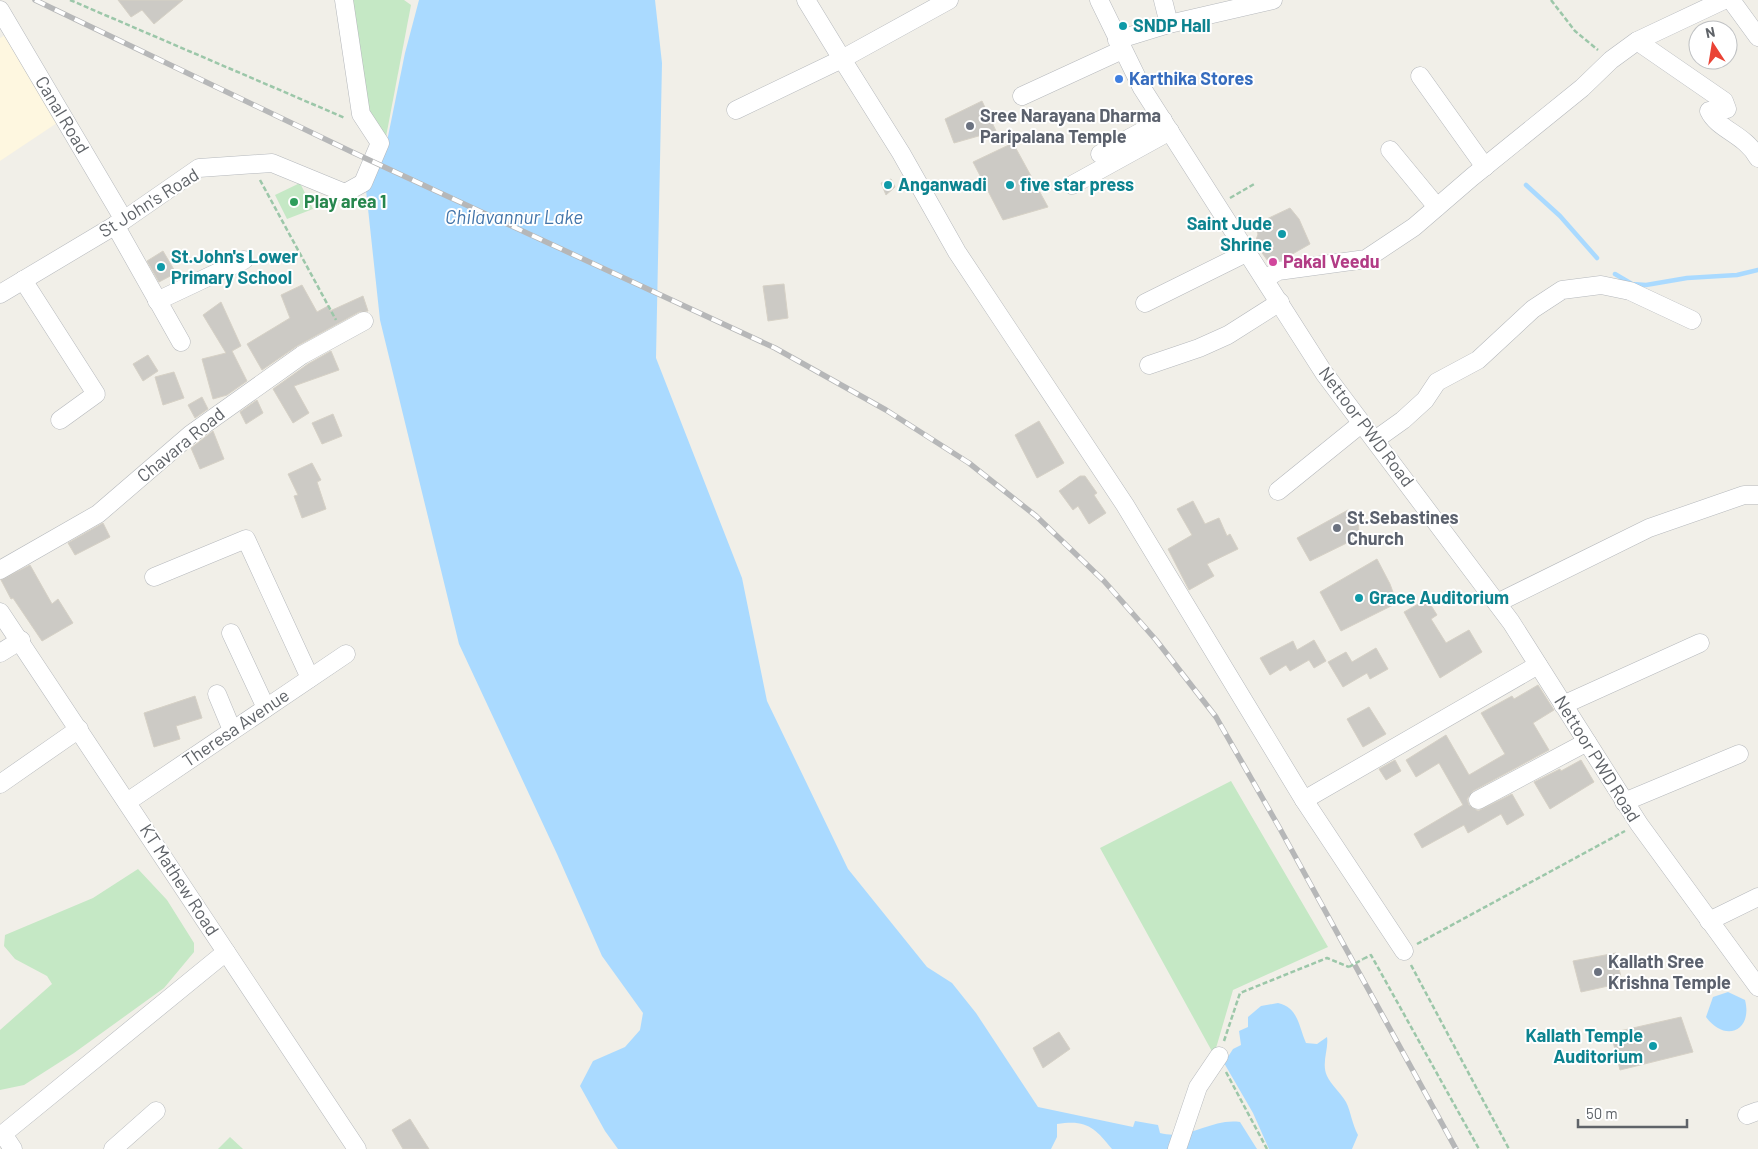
<svg xmlns="http://www.w3.org/2000/svg" width="1758" height="1149" viewBox="0 0 1758 1149" font-family="Barlow,sans-serif">
	<rect width="100%" height="100%" fill="#f1efe8"/>
	<path fill="#fef7e0" d="M7 34 60 121 0 161V38Z"/>
	<g fill="#c5e8c5">
		<path d="M350 0H404L411 5 385 142 368 111Z"/>
		<path d="M300 183 313 209 287 219 275 195Z"/>
		<path d="M1231 781 1328 947 1233 990 1214 1055 1100 848Z"/>
		<path d="M138 869 167 900 194 943V952L164 988 74 1053 24 1085 0 1090V1030L52 984 47 976 15 959 4 946 5 935 93 898Z"/>
		<path d="M230 1137 243 1149H218Z"/>
	</g>
	<g fill="#aadaff">
		<path d="M419 0H655L662 63 656 358 742 578 767 701 848 869 927 967 952 983 976 1013 1038 1107 1133 1127 1135 1121 1158 1125 1160 1133C1189 1141 1211 1118 1240 1122L1257 1149H1112C1095 1128 1087 1119 1057 1124V1137L1051 1149H618L605 1131 580 1086 593 1061 625 1047 640 1030 643 1013 602 956 557 854 459 644 380 320 366 190 384 156 405 53Z"/>
		<path d="M1728 992 1745 1000C1753 1031 1725 1043 1706 1017L1713 997Z"/>
		<path d="M1278 1003C1298 1007 1299 1027 1306 1043L1317 1044 1327 1037C1329 1049 1321 1063 1327 1076 1331 1085 1341 1093 1346 1102 1351 1112 1352 1124 1358 1135L1352 1149H1269L1253 1113 1224 1063 1233 1049 1241 1045 1239 1031 1248 1027V1017L1261 1006Z"/>
	</g>
	<g fill="none" stroke-linecap="round" stroke-linejoin="round">
		<g stroke="#aadaff" stroke-width="4.5">
			<path d="M1526 185 1560 216 1597 258"/>
			<path d="M1615 274 1632 284 1646 285 1687 278 1737 275 1758 270"/>
		</g>
	</g>
	<g fill="#cccac5" stroke="#d6d1c6">
		<path d="M118 0H183L154 24 142 10 131 17Z"/>
		<path d="M982 101 996 131 954 143 945 119Z"/>
		<path d="M1013 143 1048 207 1003 220 973 162Z"/>
		<path d="M891 179 895 187 886 195 881 183Z"/>
		<path d="M1290 208 1299 219 1310 244 1282 260 1270 264 1255 243 1258 234 1254 225Z"/>
		<path d="M163 251 176 273 159 282 147 261Z"/>
		<path d="M784 284 788 318 768 321 763 286Z"/>
		<path d="M302 285 317 312 328 306 330 311 363 296 368 311 359 312 297 346 262 370 247 344 290 318 281 295Z"/>
		<path d="M221 302 241 346 232 351 247 381 227 395 213 399 202 359 226 353 203 315Z"/>
		<path d="M331 351 339 370 294 386 309 413 293 423 273 389 308 364Z"/>
		<path d="M148 355 158 371 143 381 133 364Z"/>
		<path d="M174 372 184 398 163 405 155 377Z"/>
		<path d="M202 397 208 409 195 418 188 405Z"/>
		<path d="M257 400 263 413 246 424 240 412Z"/>
		<path d="M333 414 342 436 322 444 312 423Z"/>
		<path d="M1039 421 1064 463 1037 478 1015 435Z"/>
		<path d="M213 431 224 459 200 469 191 448Z"/>
		<path d="M312 463 321 480 317 482 326 509 302 518 294 496 298 495 288 474Z"/>
		<path d="M1080 476H1085L1097 493 1094 495 1106 513 1089 524 1078 506 1073 510 1059 491Z"/>
		<path d="M1193 501 1205 524 1219 518 1227 536 1230 534 1238 549 1207 564 1214 576 1189 590 1168 549 1192 535 1177 509Z"/>
		<path d="M1348 510 1353 513 1358 512 1359 537 1310 561 1297 538Z"/>
		<path d="M103 523 110 537 75 555 68 543Z"/>
		<path d="M1377 559 1390 584 1397 603 1341 631 1320 592Z"/>
		<path d="M30 565 52 604 58 599 73 623 42 641 13 598 11 599 1 580Z"/>
		<path d="M1427 599 1437 615 1431 619 1446 643 1469 630 1482 652 1440 678 1404 612Z"/>
		<path d="M1314 640 1326 661 1314 668 1309 660 1290 671 1286 665 1270 675 1260 658 1293 641 1297 650Z"/>
		<path d="M1376 648 1388 669 1370 679 1367 673 1343 687 1328 662 1346 652 1352 662Z"/>
		<path d="M1538 685 1554 710 1533 723 1549 750 1473 791 1467 799 1469 805 1478 811 1512 794 1524 815 1507 825 1501 814 1468 833 1464 825 1422 848 1414 834 1463 805 1439 763 1416 777 1406 760 1446 735 1469 775 1505 754 1481 713 1512 696 1514 699Z"/>
		<path d="M195 696 202 718 176 726 180 739 154 747 144 713Z"/>
		<path d="M1369 707 1386 734 1363 747 1347 719Z"/>
		<path d="M1395 760 1401 771 1386 780 1379 769Z"/>
		<path d="M1581 760 1594 782 1550 809 1534 782 1560 769 1561 771Z"/>
		<path d="M1616 953 1622 983 1581 992 1573 961Z"/>
		<path d="M1681 1017 1693 1052 1620 1070 1611 1033Z"/>
		<path d="M1059 1032 1070 1049 1043 1068 1033 1048Z"/>
		<path d="M410 1119 429 1149H403L392 1130Z"/>
	</g>
	<g fill="none" stroke-linecap="round" stroke-linejoin="round">
		<g stroke="#b5b8bc" stroke-width="19">
			<g id="minor">
				<path d="M806 0 842 59 949 0"/>
				<path d="M1099 0 1142 88 1324 373 1511 622 1639 824 1758 987"/>
				<path d="M1731 0 1758 37"/>
				<path d="M0 10 124 220"/>
				<path d="M1169 24 1273 0"/>
				<path d="M1117 40 1169 24 1163 0"/>
				<path d="M1637 41 1724 101 1727 109 1709 111C1718 130 1745 134 1758 158"/>
				<path d="M1420 76 1485 167"/>
				<path d="M1022 96 1122 50"/>
				<path d="M736 110 842 59 901 153 957 252 1125 505 1304 800 1404 951"/>
				<path d="M1390 150 1437 207"/>
				<path d="M1100 154 1163 120"/>
				<path d="M1072 185 1170 131"/>
				<path d="M115 225 181 342"/>
				<path d="M1265 279 1278 271 1366 259 1414 227 1472 177 1582 88 1611 60 1637 41 1724 0"/>
				<path d="M23 280 96 394 60 420"/>
				<path d="M0 294 124 220 199 168 272 163 345 193 363 183 380 143 361 114 344 0"/>
				<path d="M157 301 244 260"/>
				<path d="M1145 303 1248 252"/>
				<path d="M1149 365 1199 348 1228 335 1280 302"/>
				<path d="M1375 440 1403 420 1425 400 1437 382 1478 360 1533 309 1562 290 1601 285 1630 291 1692 320"/>
				<path d="M1278 491 1362 423"/>
				<path d="M0 570 98 514 191 434 302 355 364 321"/>
				<path d="M154 577 246 539 310 678"/>
				<path d="M1497 603 1649 528 1744 495H1758"/>
				<path d="M0 612 357 1149"/>
				<path d="M231 633 266 708"/>
				<path d="M0 653 21 640"/>
				<path d="M217 694 232 730"/>
				<path d="M1563 705 1700 643"/>
				<path d="M0 784 79 729"/>
				<path d="M1304 800 1538 665"/>
				<path d="M1478 800 1587 742"/>
				<path d="M127 802 346 654"/>
				<path d="M1624 802 1739 754"/>
				<path d="M1709 921 1758 897"/>
				<path d="M1747 1115 1758 1111"/>
				<path d="M13 1149 3 1134 226 952"/>
				<path d="M113 1149 156 1111"/>
				<path d="M1177 1149 1198 1087 1219 1056"/>
			</g>
		</g>
		<g stroke="#9cc7a9" stroke-width="2.5" stroke-dasharray="5 2.5" stroke-linecap="butt">
			<path d="M70 0 345 118"/>
			<path d="M1551 0 1575 31 1598 50"/>
			<path d="M260 180 336 320"/>
			<path d="M1230 198 1256 183"/>
			<path d="M1417 944 1625 831"/>
			<path d="M1363 959 1371 955 1479 1149"/>
			<path d="M1411 965 1509 1149"/>
			<path d="M1224 1041 1240 993 1327 958 1349 967"/>
			<path d="M1226 1072 1267 1149"/>
		</g>
		<use href="#minor" stroke="#fff" stroke-width="18"/>
		<g stroke="#b6b7b8" stroke-width="5.5">
			<path id="rail" d="M35 0 352 152 775 348 886 410 969 463 1036 516 1104 581 1156 640 1216 717 1279 827 1456 1149"/>
		</g>
		<use href="#rail" stroke="#fff" stroke-width="4" stroke-dasharray="11" stroke-linecap="butt"/>
		<path stroke="#9cc7a9" stroke-width="2.5" stroke-dasharray="5 2.5" stroke-linecap="butt" d="M1349 967 1363 959"/>
	</g>
	<g fill="#0f9aa8" stroke="#fff" stroke-width="2">
		<circle cx="1123" cy="26" r="5"/>
		<circle cx="888" cy="185" r="5"/>
		<circle cx="1010" cy="185" r="5"/>
		<circle cx="1282" cy="234" r="5"/>
		<circle cx="161" cy="267" r="5"/>
		<circle cx="1359" cy="598" r="5"/>
		<circle cx="1653" cy="1046" r="5"/>
	</g>
	<circle fill="#3f7fe0" stroke="#fff" stroke-width="2" cx="1119" cy="79" r="5"/>
	<g fill="#6b7280" stroke="#fff" stroke-width="2">
		<circle cx="970" cy="126" r="5"/>
		<circle cx="1337" cy="528" r="5"/>
		<circle cx="1598" cy="972" r="5"/>
	</g>
	<circle fill="#2e9e5b" stroke="#fff" stroke-width="2" cx="294" cy="202" r="5"/>
	<circle fill="#d1479c" stroke="#fff" stroke-width="2" cx="1273" cy="262" r="5"/>
	<g text-anchor="middle" stroke-width="4" stroke-linejoin="round" paint-order="stroke">
		<g font-size="18" font-weight="bold" fill="#0d838f" stroke="#fff" text-anchor="start">
			<text x="1133" y="32">SNDP Hall</text>
			<text x="898" y="191">Anganwadi</text>
			<text x="1020" y="191">five star press</text>
			<text x="1272" y="230" text-anchor="end">Saint Jude<tspan x="1272" dy="21">Shrine</tspan></text>
			<text x="171" y="263">St.John's Lower<tspan x="171" dy="21">Primary School</tspan></text>
			<text x="1369" y="604">Grace Auditorium</text>
			<text x="1643" y="1042" text-anchor="end">Kallath Temple<tspan x="1643" dy="21">Auditorium</tspan></text>
		</g>
		<g font-size="18" font-weight="bold" fill="#366cbe" stroke="#fff" text-anchor="start">
			<text x="1129" y="85">Karthika Stores</text>
		</g>
		<g font-size="18" fill="#5f6368" stroke="#fff">
			<text transform="translate(62 115) rotate(59)" y="6">Canal Road</text>
			<text transform="translate(149 203) rotate(-32)" y="6">St John's Road</text>
			<text transform="translate(1366 427) rotate(53)" y="6">Nettoor PWD Road</text>
			<text transform="translate(181 445) rotate(-39)" y="6">Chavara Road</text>
			<text transform="translate(236 728) rotate(-34)" y="6">Theresa Avenue</text>
			<text transform="translate(1597 759) rotate(58)" y="6">Nettoor PWD Road</text>
			<text transform="translate(179 880) rotate(57)" y="6">KT Mathew Road</text>
		</g>
		<g font-size="18" font-weight="bold" fill="#5b616d" stroke="#fff" text-anchor="start">
			<text x="980" y="122">Sree Narayana Dharma<tspan x="980" dy="21">Paripalana Temple</tspan></text>
			<text x="1347" y="524">St.Sebastines<tspan x="1347" dy="21">Church</tspan></text>
			<text x="1608" y="968">Kallath Sree<tspan x="1608" dy="21">Krishna Temple</tspan></text>
		</g>
		<g font-size="18" font-weight="bold" fill="#27864d" stroke="#fff" text-anchor="start">
			<text x="304" y="208">Play area 1</text>
		</g>
		<g font-size="18" font-weight="bold" fill="#b23c85" stroke="#fff" text-anchor="start">
			<text x="1283" y="268">Pakal Veedu</text>
		</g>
		<g font-size="19" font-style="italic" fill="#4174aa" stroke="#fff">
			<text x="514" y="224">Chilavannur Lake</text>
		</g>
	</g>
	<g transform="translate(1713 45) rotate(348)"><circle r="24" fill="#ffffff" stroke="#bfc1c3"/>
	<path d="M0-4L9 19L0 12L-9 19Z" fill="#ea4335"/>
	<text y="-8" font-size="14" font-weight="bold" text-anchor="middle" fill="#5f6368">N</text>
	</g>
	<path d="M1578 1119v8h109v-8" fill="none" stroke="#5f6368" stroke-width="2.5"/>
	<text x="1586" y="1119" font-size="15" fill="#5f6368" stroke="#ffffff" stroke-width="4" paint-order="stroke">50 m</text>
</svg>
